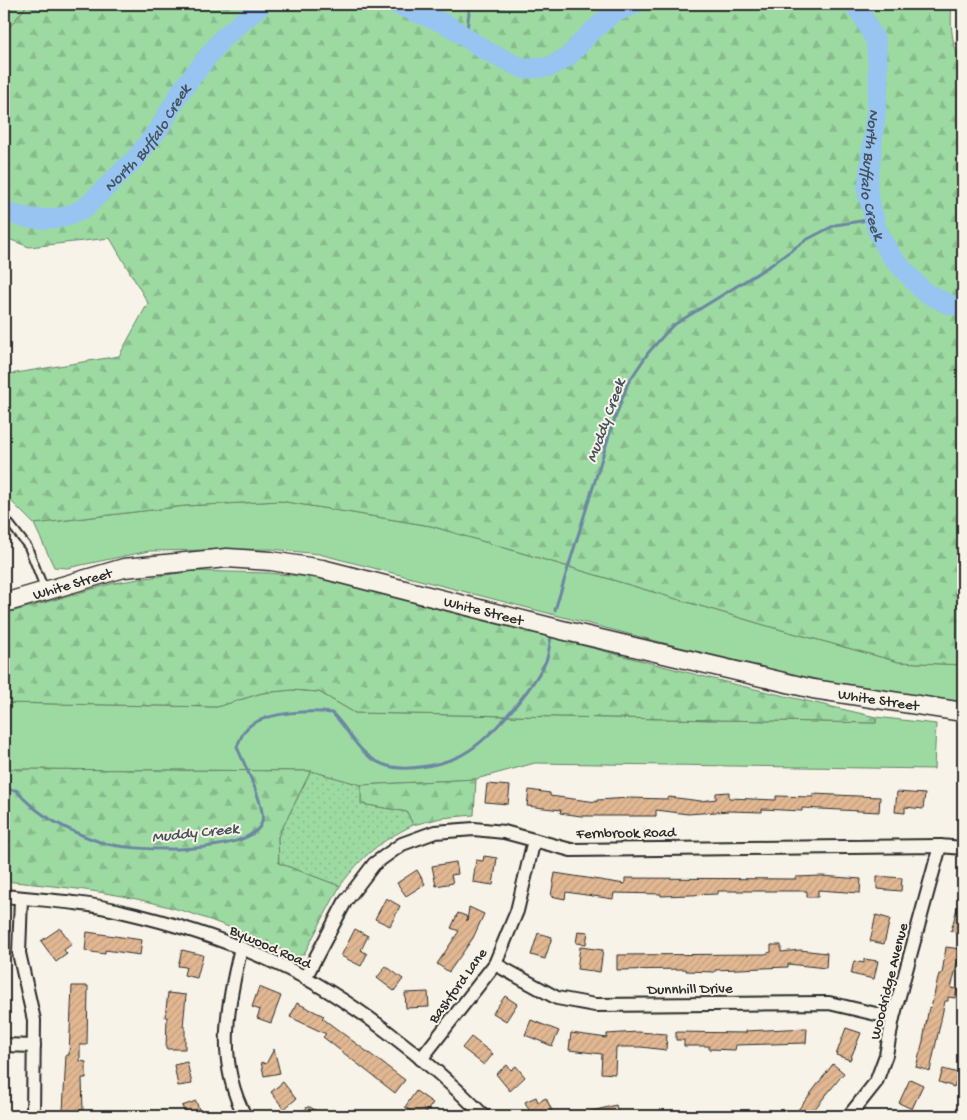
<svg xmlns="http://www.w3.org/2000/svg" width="967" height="1120" viewBox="0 0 967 1120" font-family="'Gochi Hand',sans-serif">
	<defs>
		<pattern id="forest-firs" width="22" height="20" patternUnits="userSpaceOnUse" patternTransform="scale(1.25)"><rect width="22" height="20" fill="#9ddaa2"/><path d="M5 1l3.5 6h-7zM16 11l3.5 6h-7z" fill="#87bb8c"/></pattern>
		<pattern id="park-dots" width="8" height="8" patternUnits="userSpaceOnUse" patternTransform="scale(1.25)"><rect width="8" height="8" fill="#9ddaa2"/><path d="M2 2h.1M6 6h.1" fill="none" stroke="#87bb8c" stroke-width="1.8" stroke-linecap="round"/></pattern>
		<pattern id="building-hatch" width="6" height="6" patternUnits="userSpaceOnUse" patternTransform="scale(1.25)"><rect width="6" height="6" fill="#e2b893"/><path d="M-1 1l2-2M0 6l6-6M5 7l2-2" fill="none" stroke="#c29e7f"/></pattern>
	</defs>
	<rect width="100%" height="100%" fill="#f7f3e8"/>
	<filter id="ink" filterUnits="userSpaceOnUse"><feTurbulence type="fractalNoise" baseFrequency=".02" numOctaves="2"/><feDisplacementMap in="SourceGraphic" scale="10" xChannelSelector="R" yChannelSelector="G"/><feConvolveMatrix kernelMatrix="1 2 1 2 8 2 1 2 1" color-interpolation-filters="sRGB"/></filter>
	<g filter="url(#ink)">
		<g fill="#9ddaa2" stroke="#648266">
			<path d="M4 4H28L4 34Z"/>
			<path d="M280 501 431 526 771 627 899 662 963 665V707L834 687 319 554 271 549 149 551 67 568 54 567 34 524 185 506Z"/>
			<path d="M292 690 319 692 355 713 876 723V717L936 724 934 769 535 763 476 779 361 785 311 771 4 769V703L217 707 262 693Z"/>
		</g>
		<g fill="url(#forest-firs)" stroke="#648266">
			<path d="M28 4H952C950 23 951 47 963 63V665L899 662 771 627 431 526 280 501 185 506 34 524 4 494V375L119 356 148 303 110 238 29 247 4 237V34Z"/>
			<path d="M192 571 269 573 318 578 733 684 876 717V723L355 713 319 692 292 690 262 693 217 707 4 703V614L114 583Z"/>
			<path d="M4 769 311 771 278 837 279 863 340 886 304 954 296 957C251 935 206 916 158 904 108 891 55 886 4 881Z"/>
			<path d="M476 779 474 815 441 818 413 825 407 812 361 804V785Z"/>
		</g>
		<path fill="url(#park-dots)" stroke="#648266" d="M311 771 361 785V804L407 812 413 825C378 843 364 854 340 886L279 863 278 837Z"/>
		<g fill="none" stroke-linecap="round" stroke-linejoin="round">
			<g stroke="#6c87a2" stroke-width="3">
				<path d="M466 38 470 4"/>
				<path d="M555 610 611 429 628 383 648 353 672 326 771 265 806 240 835 225 874 219"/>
				<path d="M4 790H16C37 816 69 831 100 842 128 852 252 856 262 822 266 806 244 764 237 747 240 738 244 729 252 724 272 712 309 710 332 713 350 730 357 754 382 764 405 774 450 764 470 750 494 734 532 689 545 663 549 656 549 645 551 637"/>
			</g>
			<g stroke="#97c4f1" stroke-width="20">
				<path d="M395 4 448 25 483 49 524 69 549 67 568 57 588 35 613 13 636 4"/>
				<path id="s1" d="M853 4 862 15 876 42 879 84 867 191 877 230 891 256 924 292 948 304 963 307"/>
				<path id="s2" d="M4 211C31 222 59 222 85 208L137 157 160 127 181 91 221 40 262 4"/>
			</g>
		</g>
		<g fill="url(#building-hatch)" stroke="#2b2b2b">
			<path d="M487 784 510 786 508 804 485 802Z"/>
			<path d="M529 790 550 793V796L597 802V800L630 798 668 799 669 797 701 801 716 799V793L729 792V798L776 800V796L813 797V794L880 797 879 812 802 808V811L762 809V812L729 811 688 814 656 810V816H581L560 813 561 810 527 806Z"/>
			<path d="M897 792 925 794 923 809 905 807V813L895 812Z"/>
			<path d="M484 856 497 858 493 885 473 882 476 860 483 861Z"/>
			<path d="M456 862 458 874 451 875 453 883 436 886 432 866Z"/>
			<path d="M417 870 425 884 406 896 397 883Z"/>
			<path d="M555 873 625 884V878L796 879V877L822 876 861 879 860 893 818 890V897H807V891H718V894L661 896V894L614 893 613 899 566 892 565 899 551 896Z"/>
			<path d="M877 876 902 878 901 891 877 889Z"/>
			<path d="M960 897H963V934L951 931Z"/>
			<path d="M386 898 400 906 390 926 375 919Z"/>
			<path d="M469 907 484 914 473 938 449 972 437 964 459 931 451 928 458 913 466 916 467 921Z"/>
			<path d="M876 915 890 919 884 944 870 941Z"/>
			<path d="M60 928 72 944 64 950 67 954 56 962 41 941Z"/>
			<path d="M355 929 368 936 361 950 367 954 361 966 341 956Z"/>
			<path d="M578 931 588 932 586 944 576 943Z"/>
			<path d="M87 932 142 940 140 955 105 950V954L85 951Z"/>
			<path d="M538 933 552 937 545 959 531 955Z"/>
			<path d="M771 945H781V952L800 950 827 953 826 968 788 964V967L715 970V972L686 971V969L617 970V955L765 954 771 952Z"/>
			<path d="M580 947 603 950 600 972 577 969Z"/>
			<path d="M946 947 961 949 951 988 957 989 955 998 948 997V1001H945L930 1071 916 1067 923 1041 929 1007 931 1008 939 974H942Z"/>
			<path d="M182 950 203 955 197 978 184 975 186 967 178 966Z"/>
			<path d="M864 959 878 961 874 979 851 974 854 961 864 963Z"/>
			<path d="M386 966 403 979 394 991 377 978Z"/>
			<path d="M72 986H88L87 1045H80V1061L86 1062V1078H82L83 1111H63L66 1055H69Z"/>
			<path d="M259 987 281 996 271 1023 257 1018 260 1010 252 1007Z"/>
			<path d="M428 992 429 1007 406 1008 405 993Z"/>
			<path d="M168 993 186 995 183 1027H185V1049H166L167 1017H165Z"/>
			<path d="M505 996 517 1004 506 1021 493 1013Z"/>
			<path d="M297 1003 324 1016 322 1018 405 1080 395 1093 323 1037 326 1034 290 1017Z"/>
			<path d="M531 1020 559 1031 552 1046 525 1035Z"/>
			<path d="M807 1028 806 1043 736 1045 735 1050 709 1049V1046H684V1040H676V1032L746 1033V1031Z"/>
			<path d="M846 1028 861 1033 850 1060 836 1055Z"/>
			<path d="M637 1032 667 1034 666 1050 641 1047H616L615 1074 601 1073 602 1054 569 1050 571 1033 607 1038V1034Z"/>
			<path d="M471 1037 493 1054 484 1065 462 1048Z"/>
			<path d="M274 1049 280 1073 264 1076 261 1062 266 1064Z"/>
			<path d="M187 1062 192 1084 178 1086 174 1065Z"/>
			<path d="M833 1064 844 1073 809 1116H806L798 1110Z"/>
			<path d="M507 1065 511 1070 516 1066 525 1077 510 1091 496 1074Z"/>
			<path d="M943 1069 958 1073 954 1087 939 1082Z"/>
			<path d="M910 1079 923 1085 912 1109 899 1103Z"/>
			<path d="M283 1082 296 1099 284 1109 271 1092Z"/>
			<path d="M416 1091 433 1103 423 1116H418L405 1107Z"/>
			<path d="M536 1097 538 1102 546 1098 553 1113 546 1116H532L525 1102Z"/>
			<path d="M196 1101 201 1116H186L182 1106Z"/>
			<path d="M616 1105 619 1116H586L585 1113Z"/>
			<path d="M307 1107H310L325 1116H301Z"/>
		</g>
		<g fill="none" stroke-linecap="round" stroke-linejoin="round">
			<g stroke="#2b2b2b" stroke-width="10">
				<path id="lane" d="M4 516 28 547 45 590"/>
			</g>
			<g stroke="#2b2b2b" stroke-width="16">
				<g id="street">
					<path d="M4 896C43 900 85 902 124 912 176 924 229 941 278 964 348 996 430 1061 484 1116"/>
					<path d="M21 898 19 953 34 1020 33 1116"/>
					<path d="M241 948C227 1005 216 1062 245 1116"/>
					<path d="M495 964 557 998 595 1005 829 1003 893 1018"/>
					<path d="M305 978 345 902 374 864 402 844 435 832 474 829 504 832 571 850 940 846 963 848"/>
					<path d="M4 1045 34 1046"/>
					<path d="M421 1059 495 964 517 911 534 840"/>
					<path d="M849 1116 876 1082 886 1055 893 1018 940 846"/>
				</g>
			</g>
			<g stroke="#2b2b2b" stroke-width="21">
				<g id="secondary">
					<path id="s3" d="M4 603 124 568 227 558 271 561 322 569 562 630 813 689 963 712"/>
				</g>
			</g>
			<use href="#lane" stroke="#f7f3e8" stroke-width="6"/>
			<use href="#street" stroke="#f7f3e8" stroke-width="12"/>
			<use href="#secondary" stroke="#f7f3e8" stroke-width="18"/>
		</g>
	</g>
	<g text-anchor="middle" stroke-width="4" stroke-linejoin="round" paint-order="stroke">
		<g font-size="15" fill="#2b2b2b" stroke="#f7f3e8">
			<text dy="5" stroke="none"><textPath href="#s3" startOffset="71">White Street</textPath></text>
			<text dy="5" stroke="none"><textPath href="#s3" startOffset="491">White Street</textPath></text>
			<text dy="5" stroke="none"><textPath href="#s3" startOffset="896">White Street</textPath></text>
			<text transform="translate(626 832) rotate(-1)" y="5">Fernbrook Road</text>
			<text transform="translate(271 946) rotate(24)" y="5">Bywood Road</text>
			<text transform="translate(888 981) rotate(-76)" y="5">Woodridge Avenue</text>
			<text transform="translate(457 985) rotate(-54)" y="5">Bashford Lane</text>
			<text transform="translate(690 988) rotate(-1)" y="5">Dunnhill Drive</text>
		</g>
		<g font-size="16" font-style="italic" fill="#46515c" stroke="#f7f3e8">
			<text dy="6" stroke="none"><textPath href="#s2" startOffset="178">North Buffalo Creek</textPath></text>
			<text dy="6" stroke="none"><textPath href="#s1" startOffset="178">North Buffalo Creek</textPath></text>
			<text transform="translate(604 420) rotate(-70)" y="6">Muddy Creek</text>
			<text transform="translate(195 831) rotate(-6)" y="6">Muddy Creek</text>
		</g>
	</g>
	<rect width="967" height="1120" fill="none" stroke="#f7f3e8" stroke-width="20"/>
	<rect x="10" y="10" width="947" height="1100" fill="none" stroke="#2b2b2b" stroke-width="2" filter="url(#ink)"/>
</svg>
